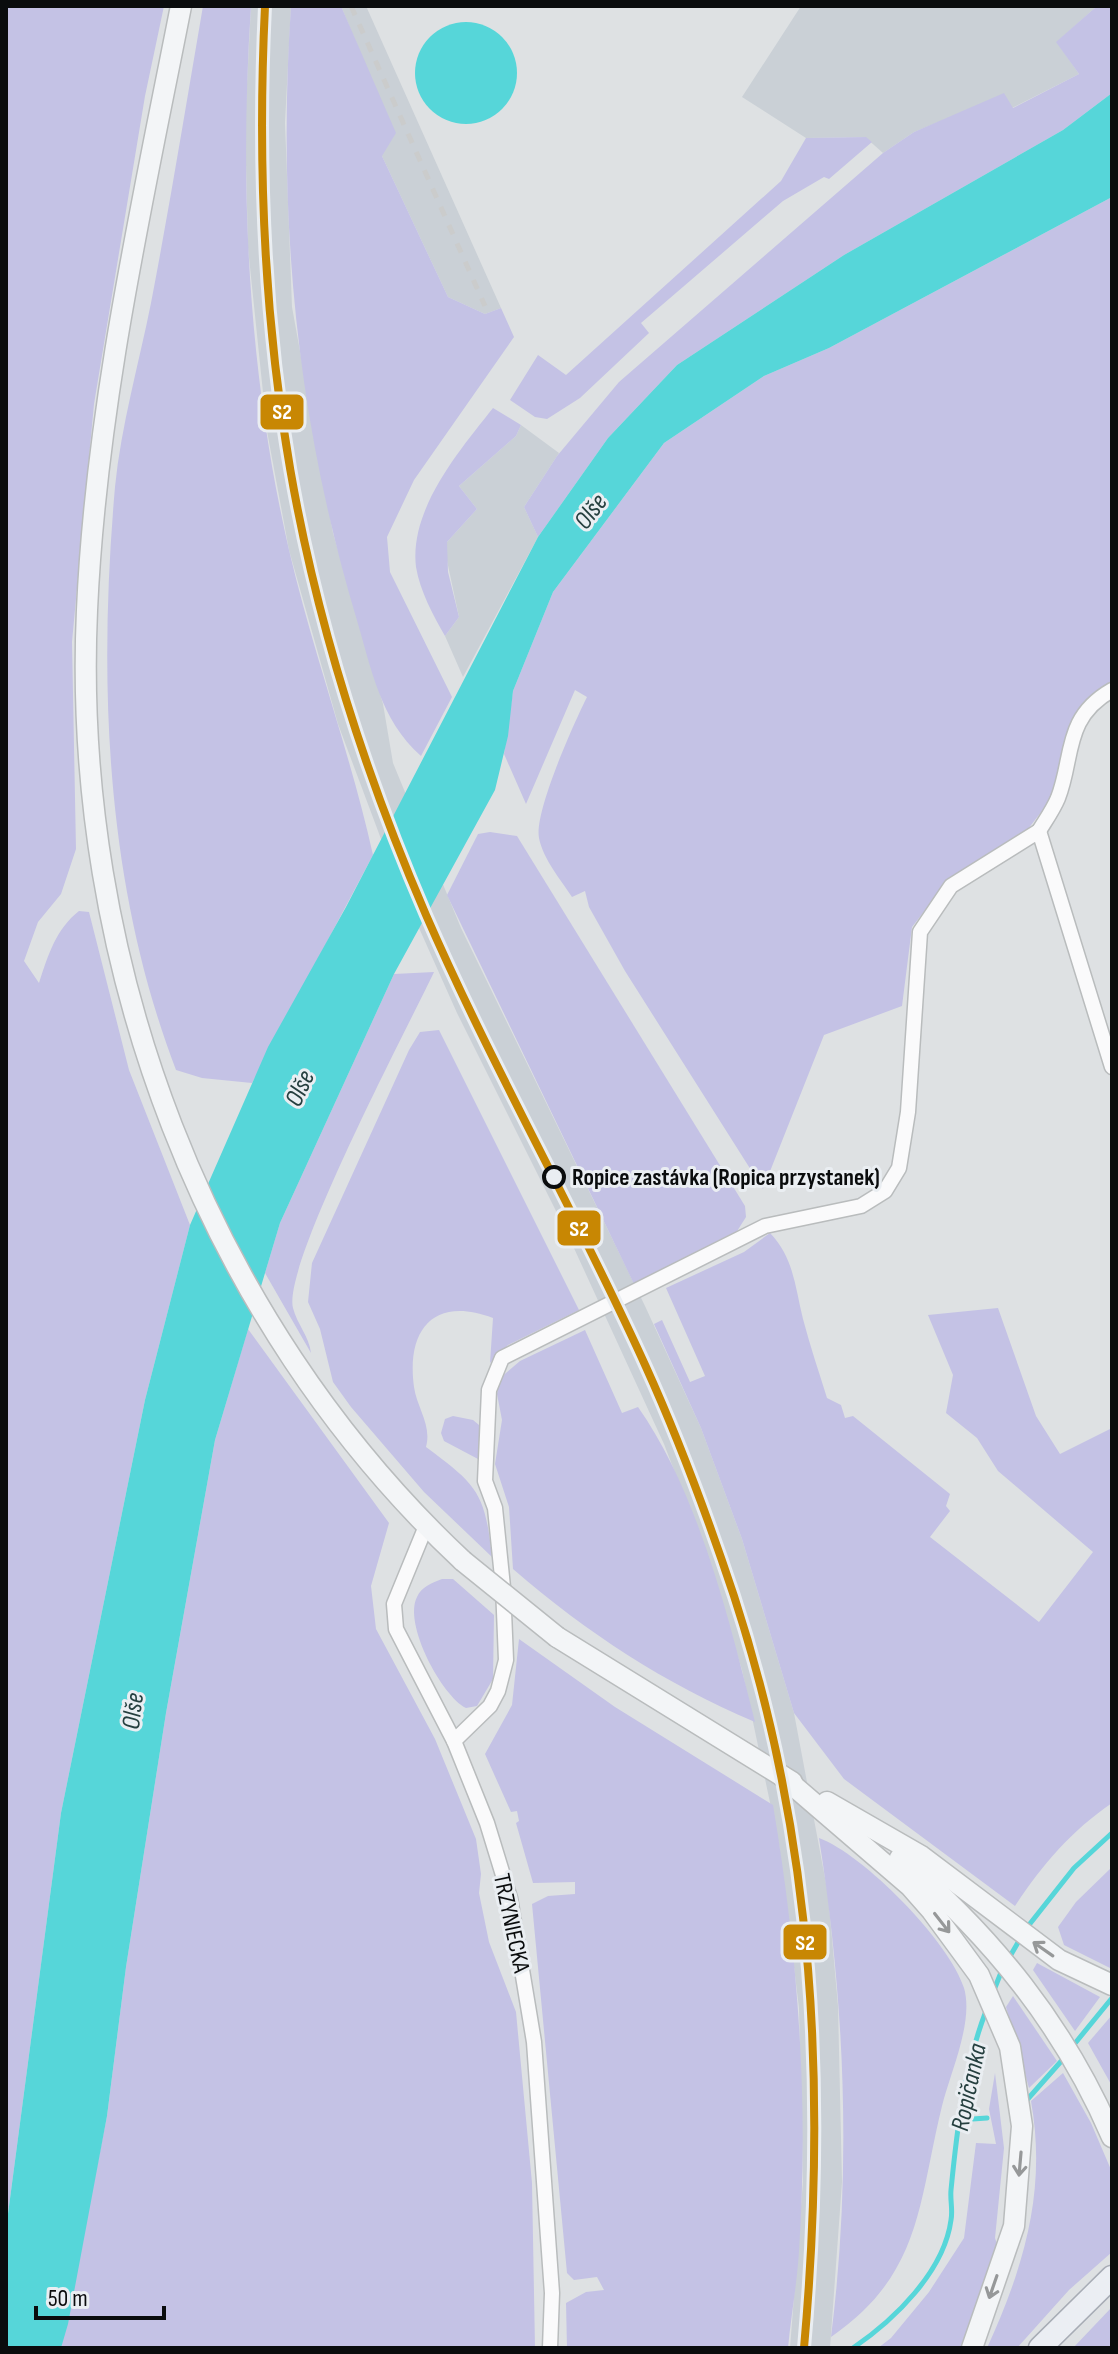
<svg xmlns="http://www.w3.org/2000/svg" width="1118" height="2354" viewBox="0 0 1118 2354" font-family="'Sofia Sans Condensed',sans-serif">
	<rect width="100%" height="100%" fill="#dee1e3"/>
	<g fill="#cad0d6">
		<path d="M251 6H291L285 123 292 307 333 533 383 704 393 763 461 928 645 1306 701 1428 742 1539 794 1713 828 1894 838 2006 842 2182 830 2348H790L803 2181 799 2008 779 1845 742 1670 705 1551 664 1444 567 1233 457 1013 390 863 338 724 289 550 267 431 248 248 245 122Z"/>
		<path d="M341 6H366L501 308 485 314 448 297 382 156 358 47Z"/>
		<path d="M801 6H1097L1057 42 1079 74 1012 108 948 118 914 132 883 153 865 137 806 138 742 97Z"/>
		<path d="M521 425 559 453 524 507 538 537 463 677 445 636 459 617 446 556 447 542 477 509 459 486 516 436Z"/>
	</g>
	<g fill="#c4c2e5">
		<path d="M6 6H164L145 96 94 404 72 642 76 849 61 894 38 922 24 961 39 983C48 955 56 929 79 911L89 912 129 1070 190 1225 145 1400 61 1813 6 2229Z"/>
		<path d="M203 6H251C239 188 248 372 289 550 313 653 350 752 373 855L252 1083 202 1078 176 1070C105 884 98 682 115 487 121 426 139 363 151 303 170 204 186 105 203 6Z"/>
		<path d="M291 6H341L396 133 382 156 448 297 485 314 501 308 514 337 414 480 387 537 390 572 452 697 421 756C380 720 371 667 356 617 296 417 277 214 291 6Z"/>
		<path d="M1097 6H1112V93L1063 130 844 255 677 365 608 438 538 537 524 507 557 456 619 382 883 153 914 132 1004 93 1013 108 1079 74 1056 42Z"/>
		<path d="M866 137 872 142 829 179 824 177 783 201 641 323 649 333 580 398 547 419 535 417 510 400 538 355 566 375 781 181 806 138Z"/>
		<path d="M1112 197V684L1079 713 1066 734 1052 798 1021 838 947 882 912 927 902 1006 824 1035 763 1189 625 971 589 907 585 891 572 897C561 880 543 859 539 838 534 812 574 723 587 697L575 690 526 804 504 754 513 691 553 592 664 443 764 376 829 348Z"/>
		<path d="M493 408 521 425 516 436 459 486 477 509 447 542 448 572 459 617 445 636C433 615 420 591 416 567 409 509 460 450 493 408Z"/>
		<path d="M490 832 517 836 745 1206 746 1217 734 1236 634 1284 447 895 478 834Z"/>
		<path d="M434 972C409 1025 282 1265 293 1308 297 1324 309 1336 311 1353L265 1273 280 1223 394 974Z"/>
		<path d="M439 1030 579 1310 508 1345 490 1363 493 1318C435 1296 406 1328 414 1387 417 1408 432 1425 426 1447 477 1485 485 1492 492 1557L424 1492 351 1407 333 1382 320 1329 308 1302 312 1263 409 1050 420 1032Z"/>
		<path d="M770 1233C794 1258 795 1287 803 1319 810 1346 819 1372 827 1398L841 1405 845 1418 853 1416 950 1494 946 1506 950 1511 930 1537 1039 1622 1093 1552 998 1471 977 1438 946 1413 953 1375 928 1315 998 1308 1036 1416 1060 1454 1112 1428V1803C1071 1831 1042 1865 1015 1906L844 1779 794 1713 742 1539 701 1428 654 1324 662 1320 690 1382 705 1376 666 1288 744 1252Z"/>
		<path d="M248 1329 389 1523 371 1586 376 1629 435 1739 476 1839 481 1874 479 1893 489 1942 516 2012 532 2183 535 2348H61L107 2116 126 1967 166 1713 215 1440Z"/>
		<path d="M585 1330 622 1413 638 1407C699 1494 729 1619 755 1722 662 1682 590 1635 513 1569L509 1507 495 1464 502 1420 497 1394 499 1379 520 1361Z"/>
		<path d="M453 1416 473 1420 479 1425 482 1454 478 1459 444 1441 441 1433 445 1419Z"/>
		<path d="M442 1579H453L494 1615 493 1679 477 1706 466 1708C442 1696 403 1624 417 1597 421 1587 432 1583 442 1579Z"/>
		<path d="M519 1639 615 1707 773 1805C798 1953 809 2101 799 2251 797 2284 791 2316 788 2348H567L566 2303 586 2292 604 2290 597 2277 574 2280 567 2273 532 1904 548 1896 575 1894V1882L533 1883 516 1823 519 1821 517 1811 511 1812 485 1754 512 1705Z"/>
		<path d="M819 1838C863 1854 950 1942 964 1988 974 2022 950 2073 942 2106 918 2204 922 2274 831 2337 852 2172 845 2003 819 1838Z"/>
		<path d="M1112 1867V1969L1064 1945 1058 1927 1076 1902Z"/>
		<path d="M1037 1963 1100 1997 1075 2031 1033 1970Z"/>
		<path d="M1013 1996 1057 2061 1029 2088 1006 2007Z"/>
		<path d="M1112 2015V2086L1088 2043Z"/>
		<path d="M995 2073 1004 2148 995 2238 998 2247 960 2348H878L891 2338 929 2292 964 2238 976 2143 996 2144 989 2109Z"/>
		<path d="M1063 2073 1091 2123 1112 2172V2252L1069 2290 1017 2348H987C1024 2267 1047 2190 1031 2101Z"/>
		<path d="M1112 2307V2348H1073Z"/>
	</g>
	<g fill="#56d6d9">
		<circle cx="466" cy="73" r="51"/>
		<path d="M1112 93V197L829 348 764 376 664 443 553 592 513 691 508 736 495 790 394 974 280 1223 215 1440 166 1713 126 1967 107 2116 68 2324 61 2348H6V2229L61 1813 145 1400 190 1225 268 1047 346 907 538 537 608 438 677 365 844 255 1063 130Z"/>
	</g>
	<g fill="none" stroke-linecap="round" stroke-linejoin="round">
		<g stroke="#56d6d9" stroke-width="5">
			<path d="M1025 1930 1074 1868 1112 1833"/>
			<path d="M1009 1958 1020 1939"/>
			<path d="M994 1990 1002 1970"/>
			<path d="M1072 2047 1112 1998"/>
			<path d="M1026 2101 1064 2058"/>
			<path d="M958 2120 987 2118"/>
			<path d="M853 2348C894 2320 944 2272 951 2220 953 2210 950 2200 951 2190 957 2129 964 2068 986 2011"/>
		</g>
		<g stroke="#b9bcbd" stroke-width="17">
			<g id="minor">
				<path d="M1039 831C1045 821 1053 810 1058 798 1074 757 1063 718 1112 690"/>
				<path d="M426 1526 394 1604 396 1629 454 1741 487 1823 510 1898 534 2042 552 2293 550 2348"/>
				<path d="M454 1741 490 1706 498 1691 506 1660 503 1587 495 1508 485 1481 489 1390 502 1358 765 1226 861 1206 885 1191 899 1168 908 1112 920 932 951 886 1039 831 1112 1067"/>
			</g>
		</g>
		<g stroke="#b9bcbd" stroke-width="23">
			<g id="secondary">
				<path d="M181 6C142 205 96 407 87 610 71 960 205 1320 463 1561"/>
				<path d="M557 1637 792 1782"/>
				<path d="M782 1776 910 1886 932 1911 979 1975 1010 2047 1022 2126 1014 2226 972 2348"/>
				<path d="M827 1802 921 1856 1059 1960 1112 1985"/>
				<path d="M900 1858C992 1937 1064 2025 1112 2137"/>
			</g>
		</g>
		<g stroke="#a7acb5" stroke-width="25">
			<path id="primary" d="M1040 2348 1112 2277"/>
		</g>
		<use href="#minor" stroke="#fafafb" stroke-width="14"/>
		<use href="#secondary" stroke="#f3f5f7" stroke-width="20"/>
		<use href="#primary" stroke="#ebeef3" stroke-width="22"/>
		<path stroke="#cbcccc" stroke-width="5" stroke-dasharray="10 10" stroke-linecap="butt" d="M351 6 485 306"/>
		<g stroke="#b9bcbd" stroke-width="23" stroke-linecap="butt">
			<path id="secondary-bridge" d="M463 1561 557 1637"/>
		</g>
		<use href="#secondary-bridge" stroke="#f3f5f7" stroke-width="20"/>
		<g stroke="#eaeef2" stroke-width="14">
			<path id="rail-1" d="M265 6C249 335 295 612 426 915 493 1069 577 1214 646 1367 680 1442 708 1518 734 1596 815 1844 827 2091 804 2348"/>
		</g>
		<use href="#rail-1" stroke="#c88703" stroke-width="8"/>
	</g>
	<defs><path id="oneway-shaft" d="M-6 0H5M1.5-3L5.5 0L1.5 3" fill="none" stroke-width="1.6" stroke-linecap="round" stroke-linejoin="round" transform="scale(2)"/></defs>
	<g stroke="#969899">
		<use href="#oneway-shaft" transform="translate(942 1923) rotate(52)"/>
		<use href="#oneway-shaft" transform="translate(1043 1949) rotate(-145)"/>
		<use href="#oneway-shaft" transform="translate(1020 2164) rotate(95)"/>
		<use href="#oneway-shaft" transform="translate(993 2287) rotate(109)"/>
	</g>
	<circle fill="#eaeef2" stroke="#0a0c0d" stroke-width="4" cx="554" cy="1177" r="10"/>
	<g text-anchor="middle" stroke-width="6" stroke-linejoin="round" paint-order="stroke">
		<g font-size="24" font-weight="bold" fill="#0a0c0d" stroke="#eaeef2" text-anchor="start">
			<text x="572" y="1185">Ropice zastávka (Ropica przystanek)</text>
		</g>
		<g font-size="24" fill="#0a0c0d" stroke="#eaeef2">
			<text transform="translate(512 1923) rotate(78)" y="8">TRZYNIECKA</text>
		</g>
		<g font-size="26" font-style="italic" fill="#253f3f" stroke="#eaeef2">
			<text transform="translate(590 511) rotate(-53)" y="9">Olše</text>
			<text transform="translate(299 1088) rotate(-65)" y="9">Olše</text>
			<text transform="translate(132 1711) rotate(-83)" y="9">Olše</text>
			<text transform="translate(968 2087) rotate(-78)" y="9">Ropičanka</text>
		</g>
	</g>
	<g stroke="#eaeef2" stroke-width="3">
		<rect x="259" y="393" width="46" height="38" rx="8" fill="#c88703"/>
		<rect x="556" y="1209" width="46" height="38" rx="8" fill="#c88703"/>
		<rect x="782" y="1923" width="46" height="38" rx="8" fill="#c88703"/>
	</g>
	<g font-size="22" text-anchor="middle" font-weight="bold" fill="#fff">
		<text x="282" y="419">S2</text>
		<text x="579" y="1236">S2</text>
		<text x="805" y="1950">S2</text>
	</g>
	<rect width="1118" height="2354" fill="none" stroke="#0a0c0d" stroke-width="16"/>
	<path d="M36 2306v12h128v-12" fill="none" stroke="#0a0c0d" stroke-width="4"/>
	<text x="48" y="2306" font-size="24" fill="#0a0c0d" stroke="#eaeef2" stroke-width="6" paint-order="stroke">50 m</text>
</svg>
